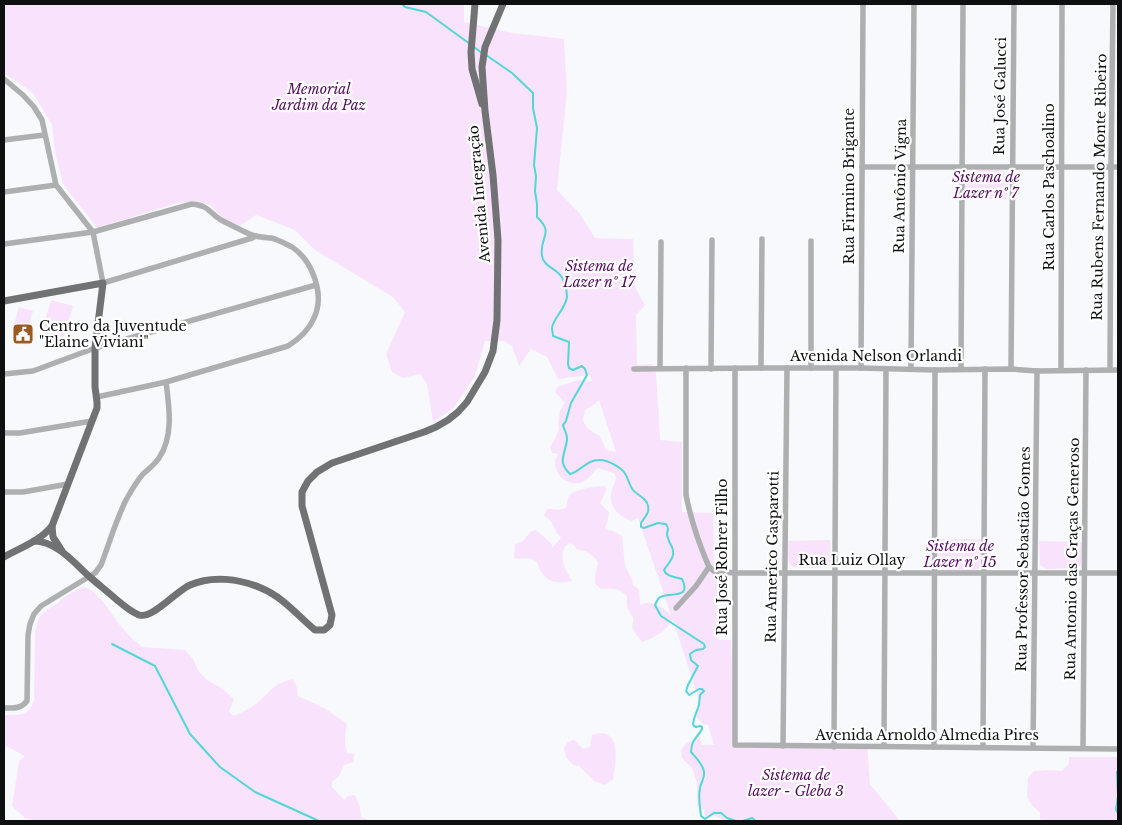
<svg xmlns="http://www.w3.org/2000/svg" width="1122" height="825" viewBox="0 0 1122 825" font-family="'Libre Baskerville',serif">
	<rect width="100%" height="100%" fill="#f7f9fc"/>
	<g fill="#f9e3fc" fill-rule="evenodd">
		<path d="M4 4H464V22L512 33 564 39 567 91 557 190 580 214 595 238 633 239 635 287 645 305 636 315 637 365 652 364 656 373 660 440 682 442V512L713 513 714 568 732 569 731 576H717L718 640H731L735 745 867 746 870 784 900 821H726L714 816 705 819 704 810 697 806V783L692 768 682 758 681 750 686 743 700 738 702 745H714L708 725 703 724 696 717 700 703 673 620C666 631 654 638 642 642L636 634 632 627C635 613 632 619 628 609 626 605 627 600 627 596 618 588 613 588 601 589L595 583V577L598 562C593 555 586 549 577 550L574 545 569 543C556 553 565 569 572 581 559 584 547 583 540 570 538 566 538 562 534 560 527 556 520 560 514 558L515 544 523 541 531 531 536 530 552 544V548L561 538 556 532 551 521 544 516 547 509C555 509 559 511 566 508 567 505 567 499 569 496 575 489 596 486 604 486L607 489 600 503 609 512 608 520 605 529 613 531 622 536 625 566 632 579 633 585 639 590 640 605C652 599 662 607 671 615L638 518 632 521C620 517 609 508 611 494 612 489 615 483 616 478L614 473 598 468C592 473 587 482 579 483 566 485 555 475 555 462 555 461 558 454 558 454L552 453 550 447 556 437 559 429 558 423 560 411 565 403 555 392 557 387 578 380 592 381 590 375 558 379 547 357 531 349 519 366 512 346 504 341H485L475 376 453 409 433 422 427 384 420 374 403 378 392 372 386 354 405 312 393 297 315 250 295 230 256 215 240 226 221 217 210 205 195 201 177 203 97 228 63 184 55 152 52 125 33 93 4 73ZM599 400 616 452 606 450 600 436C593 433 584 427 583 419 583 418 585 411 585 410L595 404Z"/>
		<path d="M973 170H1001L1005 172 1007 180V199H965V179L969 172Z"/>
		<path d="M51 300 73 306 62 344 40 338Z"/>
		<path d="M19 307 33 311 26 335 12 331Z"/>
		<path d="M938 539H981V565L979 568 976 570H946L939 567Z"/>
		<path d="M830 540 831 560 830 565C824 568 817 568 810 568 784 569 789 563 788 541Z"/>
		<path d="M1039 541 1082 542C1082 551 1085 564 1077 568L1047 569 1040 565Z"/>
		<path d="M85 587C101 594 111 614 122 628 128 635 135 641 142 647L185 650 193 659 199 672 207 680 221 688 234 699 229 712 233 716C242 713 250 709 257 703 272 691 273 683 293 679L297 688 298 696 324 708 347 724C345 734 344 743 347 753L354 754V762L344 765 339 776 332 782V787L344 800 348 796 355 795 360 807 361 817 371 821H36L25 818 12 806 19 761 25 756 4 745V715C18 715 29 717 34 700L35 630 39 618 45 611 58 603 63 598 78 589Z"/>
		<path d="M599 733C602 733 605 733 608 735 620 742 615 767 613 779L605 785 594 781 579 766 573 765 566 757 564 749 568 742 574 740 583 749 590 747 592 735Z"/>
		<path d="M1069 757H1118V821H1043L1040 819V813L1032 805 1027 797 1028 778 1034 771 1050 770 1062 771 1069 764Z"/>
	</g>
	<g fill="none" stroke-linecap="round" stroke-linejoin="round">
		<g stroke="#52d6d7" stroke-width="2">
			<path d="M402 4 405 7 426 12 470 44"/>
			<path d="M474 47 482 53"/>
			<path d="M486 55 512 73 533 93V108L537 128 534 165 536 176 535 191 537 204V217C555 234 539 236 542 256 543 264 551 267 557 272 564 277 567 289 567 297 565 310 553 318 552 328 552 331 553 333 553 336L569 342 568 364 569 368 573 370 582 366 585 369 587 375 571 403 566 421 563 425C564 430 568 435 567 440 565 455 557 462 570 474 582 471 585 460 600 460 608 460 620 467 624 472 628 477 629 485 633 490 638 496 647 498 648 506 650 513 644 518 641 523V527L644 528 658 523 666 524C670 529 667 530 667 535 668 539 670 544 672 547 676 557 669 562 664 570 666 577 676 577 682 579 693 601 666 591 659 598 657 600 656 603 655 605L661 616 704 644 705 647 703 649 696 650 690 654 691 660 698 666 688 685 686 691 689 695 699 689H702L704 691 700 695 699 705 694 719 693 724 694 726 696 727 700 726 702 727V729C696 740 692 738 691 752 696 758 703 764 704 772 705 778 701 782 700 788 698 797 700 807 701 816L705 819 714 813H721L727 818 736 821"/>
			<path d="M112 644 155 666 190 734 220 767 255 792 319 821"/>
			<path d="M1117 772 1118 796 1116 810 1118 813"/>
			<path d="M743 821 752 818 756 821"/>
		</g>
		<g stroke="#aeafb0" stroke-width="5.5">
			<path d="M4 79 23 95 34 107 42 120 56 185 93 232 103 283 252 238 256 236"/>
			<path d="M4 140 44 135"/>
			<path d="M862 167H1118"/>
			<path d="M4 192 56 185"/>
			<path d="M4 244 93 232 192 204C210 206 208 212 221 220 229 224 237 228 245 232 255 237 261 237 271 238 277 239 286 244 292 247 313 261 325 295 314 318 309 330 299 339 288 346L166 382 97 397"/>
			<path d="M660 368 661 242"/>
			<path d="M686 368V495C691 520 699 544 709 567"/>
			<path d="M735 368V745L1118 749"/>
			<path d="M761 368 762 239"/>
			<path d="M811 368V241"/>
			<path d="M861 368 863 4"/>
			<path d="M634 369 761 368H861L935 370 1011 369 1037 371 1118 370"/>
			<path d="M711 369 712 240"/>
			<path d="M911 369 914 4"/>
			<path d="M961 369 963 4"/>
			<path d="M1011 369 1014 4"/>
			<path d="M1061 370 1062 4"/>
			<path d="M1110 370 1111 167 1113 4"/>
			<path d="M4 374 33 371 95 348 316 285"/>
			<path d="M4 433H20L92 421"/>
			<path d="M4 492H23L68 484"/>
			<path d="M709 567 714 571 735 573H1118"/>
			<path d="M676 608 696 586 709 567"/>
			<path d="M4 708C13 708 21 709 27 701L28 635 30 624 34 614 41 606 95 573 101 565C109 544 116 520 126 500 131 491 136 482 143 474 149 469 155 464 159 458 174 436 169 406 166 382"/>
			<path d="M783 746 787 368"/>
			<path d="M884 746 886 370"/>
			<path d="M834 747 836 369"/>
			<path d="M934 747 935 370"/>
			<path d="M983 747 985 369"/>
			<path d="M1033 748 1037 371"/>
			<path d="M1083 748 1086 370"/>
		</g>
		<g stroke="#707274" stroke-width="7">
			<path d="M475 4 471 52 472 69 482 104"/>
			<path d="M4 301 103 283 95 348V387L97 402V408L52 526C40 541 20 548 4 557"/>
			<path d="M52 526 53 537 62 551"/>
			<path d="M34 541C57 541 75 564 91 578 99 585 108 592 117 600 123 605 131 612 139 615 153 619 176 591 190 585 212 575 240 579 261 588 283 597 297 615 315 630H324L330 625 332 615 302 506V492L308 481 317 472 332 463 424 432 436 427 448 420 458 412 467 402 485 372 493 351 497 320 498 240 493 175 485 111 482 67 485 47 503 4"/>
		</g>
	</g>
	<defs>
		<g id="civic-square" transform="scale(1.125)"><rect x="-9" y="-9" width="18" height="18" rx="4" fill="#9a5a24" stroke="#fff"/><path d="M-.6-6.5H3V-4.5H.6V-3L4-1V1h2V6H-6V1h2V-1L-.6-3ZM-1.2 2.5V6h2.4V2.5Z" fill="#fff"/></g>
	</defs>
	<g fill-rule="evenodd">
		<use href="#civic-square" x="23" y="334"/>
	</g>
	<g text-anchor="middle" stroke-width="4.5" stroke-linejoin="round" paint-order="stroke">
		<g font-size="14" font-style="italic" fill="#560d61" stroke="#fff">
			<text x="319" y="94">Memorial<tspan x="319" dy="16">Jardim da Paz</tspan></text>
			<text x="986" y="182">Sistema de<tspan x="986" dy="16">Lazer nº 7</tspan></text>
			<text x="599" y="271">Sistema de<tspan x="599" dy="16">Lazer nº 17</tspan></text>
			<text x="960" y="551">Sistema de<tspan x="960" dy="16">Lazer nº 15</tspan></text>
			<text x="796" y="780">Sistema de<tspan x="796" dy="16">lazer - Gleba 3</tspan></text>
		</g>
		<g font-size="14" fill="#0e0f10" stroke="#fff">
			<text transform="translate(1000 96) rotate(-89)" y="5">Rua José Galucci</text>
			<text transform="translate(849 186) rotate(-90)" y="5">Rua Firmino Brigante</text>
			<text transform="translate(900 186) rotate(-89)" y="5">Rua Antônio Vigna</text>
			<text transform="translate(1049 187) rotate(-90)" y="5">Rua Carlos Paschoalino</text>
			<text transform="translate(1099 187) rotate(-89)" y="5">Rua Rubens Fernando Monte Ribeiro</text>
			<text transform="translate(479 194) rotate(-95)" y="5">Avenida Integração</text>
			<text x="876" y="361">Avenida Nelson Orlandi</text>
			<text transform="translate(722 557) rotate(-90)" y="5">Rua José Rohrer Filho</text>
			<text transform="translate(772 557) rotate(-89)" y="5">Rua Americo Gasparotti</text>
			<text transform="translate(1023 559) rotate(-89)" y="5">Rua Professor Sebastião Gomes</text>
			<text transform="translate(1072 559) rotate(-89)" y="5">Rua Antonio das Graças Generoso</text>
			<text x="852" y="565">Rua Luiz Ollay</text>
			<text x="927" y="740">Avenida Arnoldo Almedia Pires</text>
		</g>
		<g font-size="14" fill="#0e0f10" stroke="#fff" text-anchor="start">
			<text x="39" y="331">Centro da Juventude<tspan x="39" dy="16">"Elaine Viviani"</tspan></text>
		</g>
	</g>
	<rect width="1122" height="825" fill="none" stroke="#0e0f10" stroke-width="10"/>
</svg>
